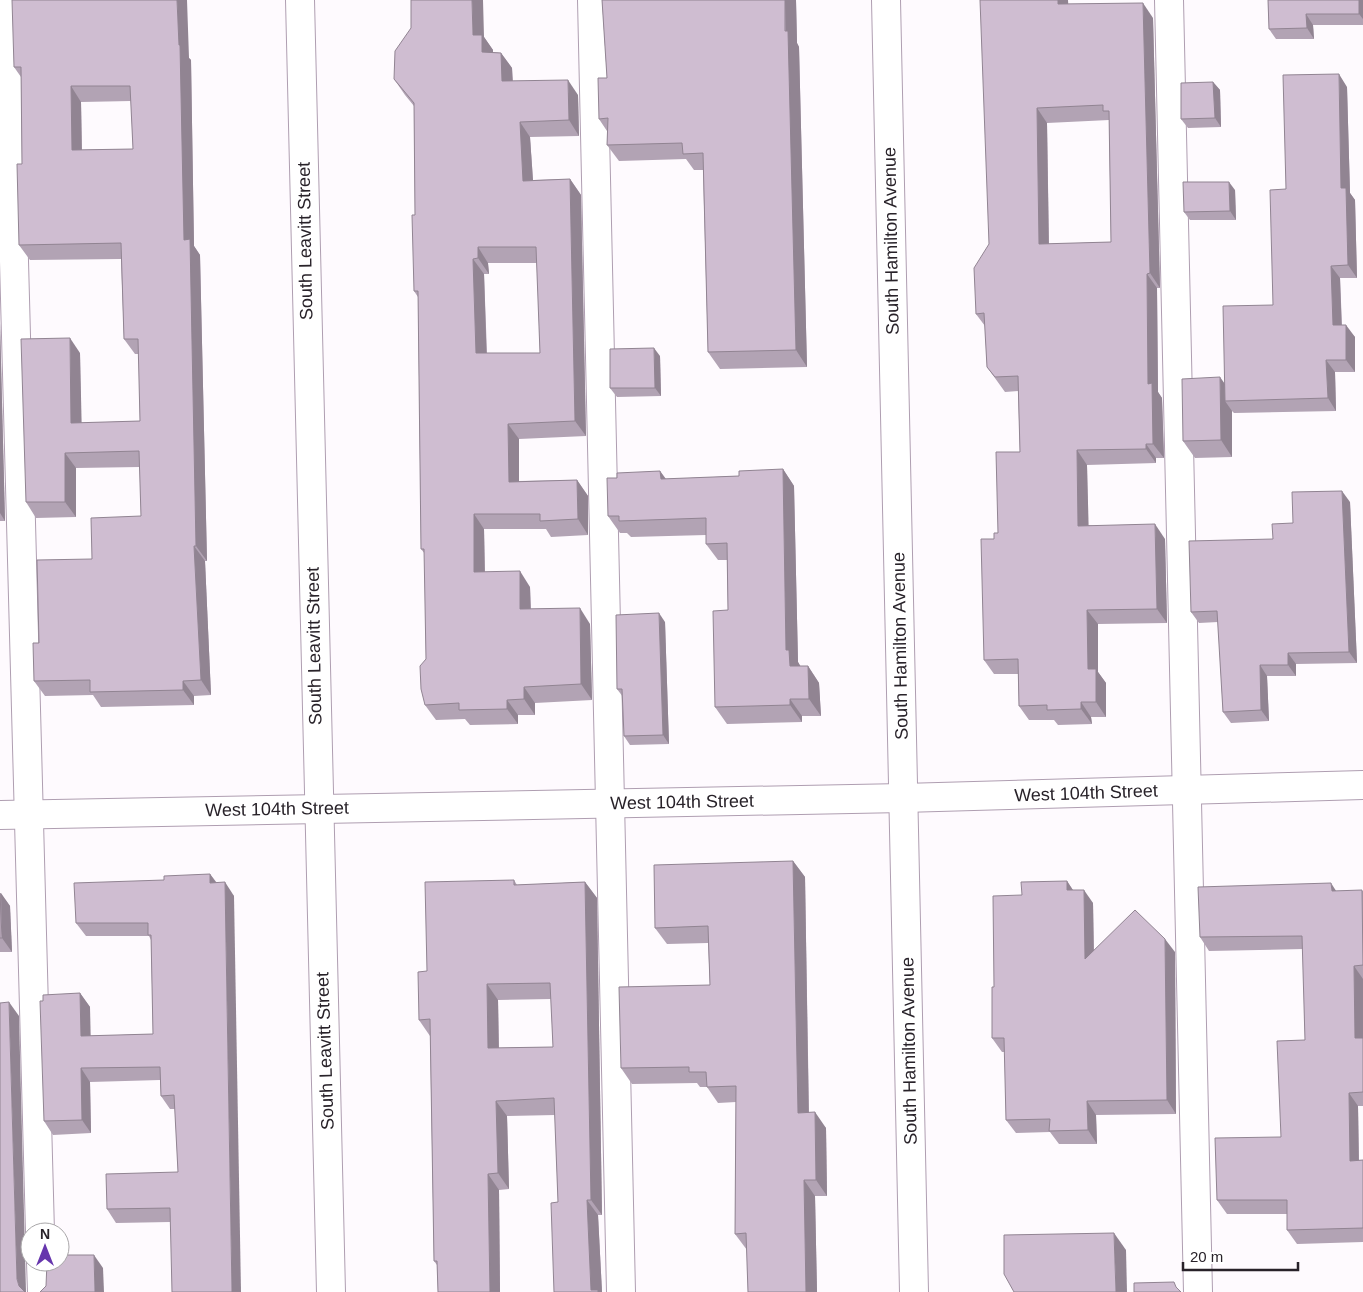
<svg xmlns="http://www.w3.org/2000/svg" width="1363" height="1292" viewBox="0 0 1363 1292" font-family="Arial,sans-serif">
	<rect width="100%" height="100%" fill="#fefafe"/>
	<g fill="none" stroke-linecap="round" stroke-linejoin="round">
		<g stroke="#af9eb1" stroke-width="30">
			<g id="minor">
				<path d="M7 0 40 1232"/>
				<path d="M300 0 331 1292"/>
				<path d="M592 0 621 1292"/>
				<path d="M886 0 914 1292"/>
				<path d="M1169 0 1198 1292"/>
				<path d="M0 815 903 798 1363 785"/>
				<path d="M41 1262 42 1292"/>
			</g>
		</g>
		<use href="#minor" stroke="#fff" stroke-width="28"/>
	</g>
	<g fill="#b2a3b4" fill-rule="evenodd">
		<path d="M602 0H796L797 43 799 47 807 367 720 369 708 352 703 170H694L686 159 619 161 607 145V131L599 119 607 78Z"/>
		<path d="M1268 0H1363V25H1313L1314 39H1276L1269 29Z"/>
		<path d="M1068 4 1153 18 1160 288H1157L1158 392 1162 398 1164 458H1156V463L1087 465 1088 525 1165 539 1167 623 1098 624V672L1106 683V717H1091L1092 724 1058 725 1054 720H1029L1019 706 1018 674H994L984 660 994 539 998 533 1020 452 1018 391 1005 392 987 367 985 326 976 314ZM1109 120 1111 242 1049 244 1047 123Z"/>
		<path d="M484 37 493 50V52L501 53 512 68 513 81 578 95 579 136 530 137 533 180 570 179 581 195 586 436 519 439V481L577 480 588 496V535L551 537 546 529H484L485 572 530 587 531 609 590 624 592 700 535 703V715H518V724L470 725 465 719 436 720 425 705 426 659 425 554 421 549 418 297 414 291 415 215 414 106 405 95 394 79ZM488 263H537L540 353H487L484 274H489Z"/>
		<path d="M189 58 191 60 194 246 200 255 207 561H205L211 695 194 696V705L101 707 93 695 45 696 34 681 39 643 92 559 141 516 140 467 76 468V517L36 518 26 502 80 353 81 423 140 421 139 354H135L124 339 121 259 30 260 19 245 22 164 21 77 14 67ZM131 101 133 149 82 150 81 102Z"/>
		<path d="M1213 82 1220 90 1221 127 1188 128 1181 119Z"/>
		<path d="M1347 87 1350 193 1355 200 1357 278H1340L1342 325 1355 337V372H1335L1336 411 1234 413 1232 411V457L1195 458 1183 441 1225 384 1273 305 1286 189Z"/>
		<path d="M1235 190 1236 220H1190L1184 212Z"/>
		<path d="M0 323 5 521H0Z"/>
		<path d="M660 356 661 396 617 397 610 388Z"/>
		<path d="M783 469 794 486 798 662 800 666H808L819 683 821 716H802V722L727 724 715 707 728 610 727 560H718L706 544V535L631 537 627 533H620L608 516 617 478 660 471 666 479 739 476Z"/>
		<path d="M1350 502 1357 663 1296 664V676H1267L1269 721 1231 723 1223 712 1218 622 1199 623 1191 612 1273 539 1293 523Z"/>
		<path d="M665 622 669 744 630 745 624 736 623 697 617 689Z"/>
		<path d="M793 861 805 877 809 1113 826 1128 827 1196H815L817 1292H748L747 1250 735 1234 736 1102 718 1103 707 1087H700L697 1083 632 1084 621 1068 710 985 708 943 667 944 655 928Z"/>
		<path d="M210 874 217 883 234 896 170 1222 116 1223 107 1209 178 1172 175 1109H170L161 1096 160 1080 90 1082 91 1133 53 1135 44 1121 43 1001 80 993 90 1007V1036L153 1034 151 940 149 936H86L76 923 164 880Z"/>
		<path d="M514 880 517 885 585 882 597 898 602 1215H598L602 1292H554L558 1202 555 1115 507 1116 509 1189 499 1190 500 1292H438L437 1265 434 1261 430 1036 419 1020 427 971ZM551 999 553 1047 499 1048 498 1000Z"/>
		<path d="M1067 881 1073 890 1093 903 1094 950 1175 952 1176 1114 1096 1115 1097 1144H1059L1050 1132 1016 1133 1006 1120 1005 1052H1002L992 1038 994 987 1022 895Z"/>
		<path d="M1336 891H1363V1106H1358L1359 1160H1363V1242L1297 1244 1287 1230V1214H1227L1217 1200 1281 1137 1305 1040 1303 949 1209 951 1200 937Z"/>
		<path d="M0 893 10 906 12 952H0Z"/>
	</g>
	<g fill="#918492">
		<path d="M177 0H187L189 58 191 60 194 246 200 255 207 561 196 546 184 240Z"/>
		<path d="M472 0H483L484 37 493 50V67L482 52 473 35Z"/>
		<path d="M785 0H796L797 43 799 47 807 367 796 350Z"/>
		<path d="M1058 0H1068L1069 19 1058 4Z"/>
		<path d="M1359 0H1363V19L1359 14Z"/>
		<path d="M1143 3 1153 18 1160 288 1150 273Z"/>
		<path d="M1306 14 1313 25 1314 39 1307 28Z"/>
		<path d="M501 53 512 68 513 97 502 81Z"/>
		<path d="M1339 74 1347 87 1350 193 1355 200 1357 278 1348 265 1341 188Z"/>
		<path d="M568 80 578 95 579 136 569 120Z"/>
		<path d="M1213 82 1220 90 1221 127 1215 118Z"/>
		<path d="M71 86 81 102 82 165 72 150Z"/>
		<path d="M1037 108 1047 123 1049 259 1039 244Z"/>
		<path d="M520 122 530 137 534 196 523 181Z"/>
		<path d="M570 179 581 195 586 436 575 421Z"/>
		<path d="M1229 182 1235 190 1236 220 1230 211Z"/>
		<path d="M478 247 488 263 489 274 478 258Z"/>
		<path d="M473 259 484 274 487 369 476 353Z"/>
		<path d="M1331 266 1340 278 1342 338 1333 325Z"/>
		<path d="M1147 274 1157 288 1158 392 1162 398 1164 458 1153 444 1148 384Z"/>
		<path d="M0 323 5 521 0 513Z"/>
		<path d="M1346 325 1355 337V372L1346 360Z"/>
		<path d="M70 338 80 353 82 439 71 423Z"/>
		<path d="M654 348 660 356 661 396 655 388Z"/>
		<path d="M1326 360 1335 372 1336 411 1328 398Z"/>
		<path d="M1220 377 1232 394 1225 401 1232 411V457L1221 440Z"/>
		<path d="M508 424 519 439V497L509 482Z"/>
		<path d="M1146 444 1156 458V463L1146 449Z"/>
		<path d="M1077 450 1087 465 1089 540 1078 526Z"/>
		<path d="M65 453 76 468V517L65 502Z"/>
		<path d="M783 469 794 486 798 662 801 667 790 666 786 650Z"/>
		<path d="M660 471 672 488 661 479Z"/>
		<path d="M577 480 588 496V535L578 519Z"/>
		<path d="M1342 491 1350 502 1357 663 1349 652Z"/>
		<path d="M474 514 484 529 485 588 474 572Z"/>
		<path d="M1155 524 1165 539 1167 623 1157 609Z"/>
		<path d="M194 546 205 561 211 695 201 680Z"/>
		<path d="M520 571 530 587 531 625 520 609Z"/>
		<path d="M580 608 590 624 592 700 581 684Z"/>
		<path d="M1087 610 1098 624V672L1106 683V717L1096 702 1088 669Z"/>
		<path d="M659 613 665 622 669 744 663 735Z"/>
		<path d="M1288 653 1296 664V676L1288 665Z"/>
		<path d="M1260 665 1267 676 1269 721 1261 710Z"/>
		<path d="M808 666 819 683 821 716 809 699Z"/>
		<path d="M183 681 194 696V705L183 690Z"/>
		<path d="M524 687 535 703V715L524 699Z"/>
		<path d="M790 699 802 716V722L790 705Z"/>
		<path d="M507 700 518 715V724L507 709Z"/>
		<path d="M1081 702 1091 717 1092 724 1081 709Z"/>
		<path d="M793 861 805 877 809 1129 798 1113Z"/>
		<path d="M210 874 220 888 210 883Z"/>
		<path d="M1067 881 1076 895 1067 890Z"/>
		<path d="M225 882 234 896 241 1292H232Z"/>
		<path d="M585 882 597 898 602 1215 591 1200Z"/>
		<path d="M1331 883 1340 897 1332 891Z"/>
		<path d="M1084 890 1093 903 1094 973 1085 959Z"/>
		<path d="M1 893 10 906 12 952 2 938Z"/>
		<path d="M1165 939 1175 952 1176 1114 1167 1100Z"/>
		<path d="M1354 966 1363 979V1049L1355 1038Z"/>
		<path d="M487 984 498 1000 499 1064 488 1048Z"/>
		<path d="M80 993 90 1007 91 1049 81 1036Z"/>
		<path d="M9 1002 19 1016 26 1292H23L19 1286 17 1279Z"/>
		<path d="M81 1068 90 1082 91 1133 82 1120Z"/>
		<path d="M1349 1093 1358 1106 1359 1174 1350 1161Z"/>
		<path d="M496 1101 507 1116 509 1189 498 1173Z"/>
		<path d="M1087 1101 1096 1115 1097 1144 1088 1130Z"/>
		<path d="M815 1112 826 1128 827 1196 816 1180Z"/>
		<path d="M488 1174 499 1190 500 1292H490Z"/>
		<path d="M804 1180 815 1196 817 1292H806Z"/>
		<path d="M587 1200 598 1215 602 1292H593L591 1290Z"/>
		<path d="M1114 1233 1126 1250 1127 1292H1116Z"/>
		<path d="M94 1255 103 1268 104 1292H95Z"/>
	</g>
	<g fill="#cfbdd1" stroke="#918492" fill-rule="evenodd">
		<path d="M12 0H177L179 45H180L184 240 190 239 196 546H194L201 680 183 681V690L90 692V680L34 681 33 643H39L37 560 92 559 91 518 141 516 139 451 65 453V502H26L21 339 70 338 71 423 140 421 138 339H124L121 243 19 245 17 164H22L21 67H14ZM71 86H130L133 149 72 150Z"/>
		<path d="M411 0H472L473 35H482V52L501 53 502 81 568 80 569 120 520 122 523 181 570 179 575 421 508 424 509 482 577 480 578 519 540 521V514H474V572L520 571V609L580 608 581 684 524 687V699L507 700V709L459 710V703L425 705 421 689 420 666 426 659 424 549H421L418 291H414L412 215H415L414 103 394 79 395 51 411 28ZM478 247H536L540 353H476L473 259 478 258Z"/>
		<path d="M602 0H785V31H788L796 350 708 352 703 153 683 154 682 143 607 145 608 118 599 119 598 78H607Z"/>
		<path d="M980 0H1058V4L1143 3 1150 273 1147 274 1148 384 1152 383 1153 444H1146V449L1077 450 1078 526 1155 524 1157 609 1087 610 1088 669H1096V702H1081V709L1047 710V705L1019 706 1018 659 984 660 981 539H994V533H998L996 452H1020L1018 376 995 377 987 367 984 313 976 314 974 268 989 244ZM1103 105V111H1109L1111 242 1039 244 1037 108Z"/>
		<path d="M1268 0H1359V14H1306L1307 28 1269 29Z"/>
		<path d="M1339 74 1341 188H1346L1348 265 1331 266 1333 325H1346V360H1326L1328 398 1225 401 1223 306 1273 305 1270 190 1286 189 1283 75Z"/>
		<path d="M1213 82 1215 118 1181 119V83Z"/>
		<path d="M1183 182H1229L1230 211 1184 212Z"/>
		<path d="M654 348 655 388H610V349Z"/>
		<path d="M1220 377 1221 440 1183 441 1182 379Z"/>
		<path d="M783 469 786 650H789L790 666H808L809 699H790V705L715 707 713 611 728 610 727 543 706 544V518L619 521V516H608L607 478H617V473L660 471 661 479 739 476V471Z"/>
		<path d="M1342 491 1349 652 1288 653V665H1260L1261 710 1223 712 1217 611 1191 612 1189 541 1273 539 1272 524 1293 523 1292 492Z"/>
		<path d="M659 613 663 735 624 736 622 689H617L616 615Z"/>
		<path d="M793 861 798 1113 815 1112 816 1180H804L806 1292H748L746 1233 735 1234 736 1086 707 1087 706 1072H689V1067L621 1068 619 987 710 985 708 926 655 928 654 865Z"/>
		<path d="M210 874V883L225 882 232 1292H172L170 1208 107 1209 106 1174 178 1172 174 1095 161 1096 160 1067 81 1068 82 1120 44 1121 40 1001H43V995L80 993 81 1036 153 1034 151 935H148V923H76L74 883 164 880V876Z"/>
		<path d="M514 880V885L585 882 591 1200H587L591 1290H598V1292H554L551 1203 558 1202 554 1098 496 1101 498 1173 488 1174 490 1292H438L437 1261H434L430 1019 419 1020 418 972 427 971 425 882ZM550 983 553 1047 488 1048 487 984Z"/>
		<path d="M1067 881V890H1084L1085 959 1135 910 1165 939 1167 1100 1087 1101 1088 1130 1049 1131 1050 1119 1006 1120 1004 1038H992V987H994L993 896 1022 895 1021 882Z"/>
		<path d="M1331 883 1332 891 1362 890 1363 965 1354 966 1355 1038H1363V1092L1349 1093 1350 1161 1363 1160V1228L1287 1230V1200H1217L1215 1138 1281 1137 1277 1041 1305 1040 1302 936 1200 937 1198 887Z"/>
		<path d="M0 893 2 938H0Z"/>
		<path d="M9 1002 17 1279 19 1286 25 1292H0V1003Z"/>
		<path d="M1114 1233 1116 1292H1014L1004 1274V1235Z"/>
		<path d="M60 1255H94L95 1292H40L46 1286 47 1262H60Z"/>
		<path d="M1174 1282 1176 1287 1181 1292H1134V1283Z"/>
	</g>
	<g text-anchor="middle" stroke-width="4" stroke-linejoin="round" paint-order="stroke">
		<g font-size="18" fill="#282229" stroke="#fff">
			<text transform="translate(305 241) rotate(-91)" y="6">South Leavitt Street</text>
			<text transform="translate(891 241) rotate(-91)" y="6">South Hamilton Avenue</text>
			<text transform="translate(314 646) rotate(-91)" y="6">South Leavitt Street</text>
			<text transform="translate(900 646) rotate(-91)" y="6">South Hamilton Avenue</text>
			<text transform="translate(1086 793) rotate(-2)" y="6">West 104th Street</text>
			<text transform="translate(682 802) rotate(-1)" y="6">West 104th Street</text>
			<text transform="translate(277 809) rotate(-1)" y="6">West 104th Street</text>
			<text transform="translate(325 1051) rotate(-92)" y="6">South Leavitt Street</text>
			<text transform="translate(909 1051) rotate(-91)" y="6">South Hamilton Avenue</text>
		</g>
	</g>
	<g transform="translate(45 1247)"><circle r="24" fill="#ffffff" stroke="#a9a7a9"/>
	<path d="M0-4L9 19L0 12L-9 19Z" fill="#6635ad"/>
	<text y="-8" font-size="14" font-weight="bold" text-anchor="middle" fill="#282229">N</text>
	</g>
	<path d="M1183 1262v8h115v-8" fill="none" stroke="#282229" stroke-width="2.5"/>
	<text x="1190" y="1262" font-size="15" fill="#282229" stroke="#ffffff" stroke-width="4" paint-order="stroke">20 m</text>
</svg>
